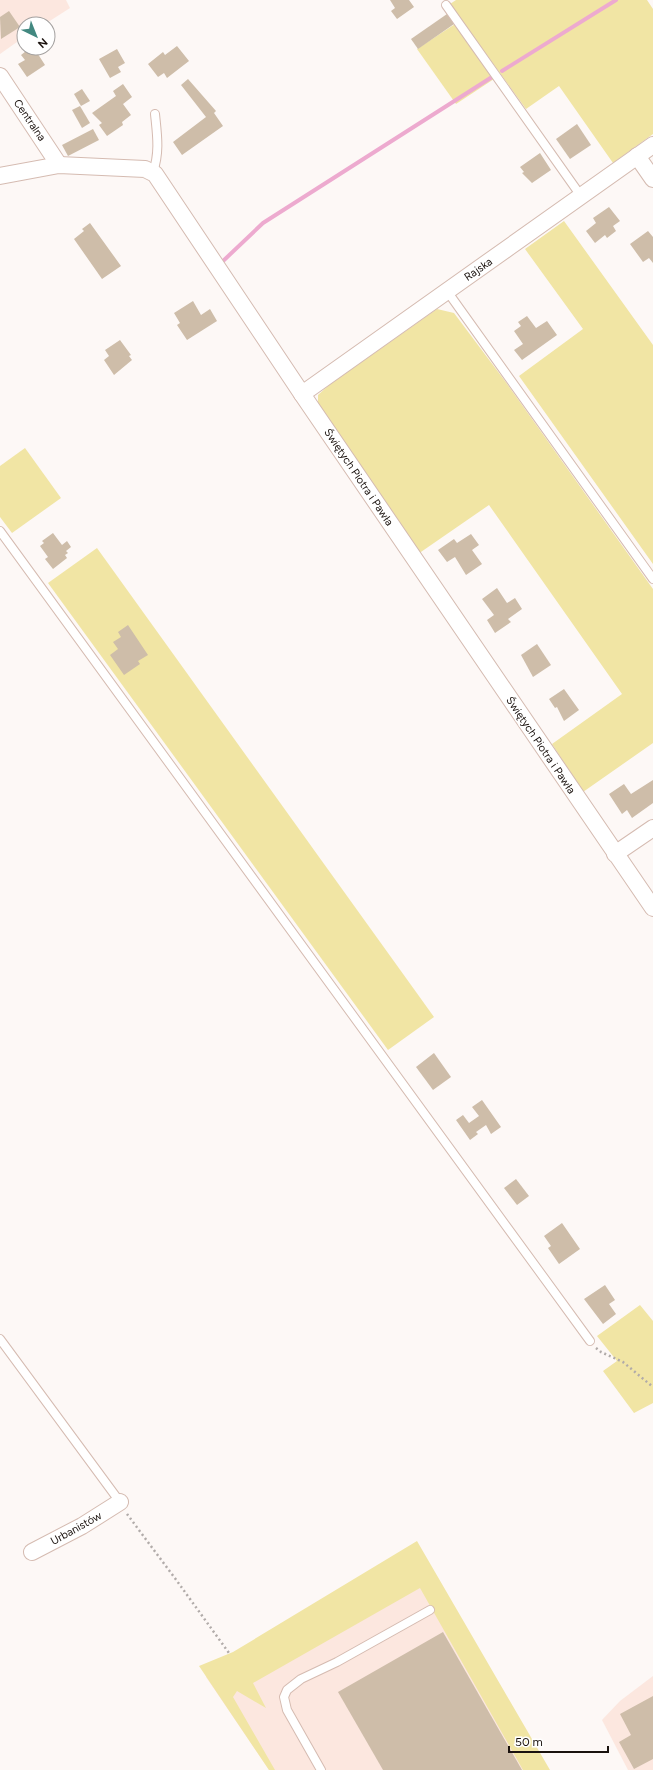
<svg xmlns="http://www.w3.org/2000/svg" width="653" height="1770" viewBox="0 0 653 1770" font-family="Figtree,sans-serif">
	<rect width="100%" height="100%" fill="#fdf8f6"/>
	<g fill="#fce7df">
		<path d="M0 0H66L70 8 45 24H24V37L0 54Z"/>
		<path d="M430 1570 546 1770H269L206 1677Z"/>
		<path d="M653 1676V1770H628L602 1720 620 1701Z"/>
	</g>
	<g fill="#f1e5a4">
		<path d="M456 0H647L653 9V134L613 163 559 86 526 109 450 4Z"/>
		<path d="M455 24 494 79 456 104 417 49Z"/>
		<path d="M564 221 653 345V564L519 376 583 329 525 249Z"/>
		<path d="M437 309 454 313 505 381 653 589V743L583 792 552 744 622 694 489 505 418 554 318 407V395L329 385Z"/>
		<path d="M25 448 61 498 12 533 0 517V466Z"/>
		<path d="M97 548 434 1017 388 1050 48 583Z"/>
		<path d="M640 1305 653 1321V1403L634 1413 603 1371 617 1361 597 1336Z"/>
		<path d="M417 1541 550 1770H523L420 1588 253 1683 266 1708 237 1691 233 1697 275 1770H269L199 1666 233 1652Z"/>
	</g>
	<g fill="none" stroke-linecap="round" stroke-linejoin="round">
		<g stroke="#edaacf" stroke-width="4">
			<path d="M502 71 616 0"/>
			<path d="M222 262 263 223 492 77"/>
		</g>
	</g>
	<g fill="#cebda9">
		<path d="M390 0H409L414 7 397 19 391 11 395 8Z"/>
		<path d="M9 11 20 27 1 39 0 17Z"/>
		<path d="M447 14 454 24 418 49 411 39Z"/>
		<path d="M177 46 189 61 167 78 164 73 158 77 148 64 163 52 165 55Z"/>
		<path d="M30 48H34L45 65 27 77 18 64 25 60 21 55Z"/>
		<path d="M117 49 125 63 118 67 121 72 110 78 99 59Z"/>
		<path d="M188 79 216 111 214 113 223 126 182 155 173 142 206 117 181 85Z"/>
		<path d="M123 84 132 97 123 104 131 115 122 122 123 125 107 136 99 125 102 123 92 113 116 96 113 91Z"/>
		<path d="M82 89 90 101 81 106 74 94Z"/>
		<path d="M80 106 90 123 82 128 72 110Z"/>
		<path d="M577 124 591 145 570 159 556 139Z"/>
		<path d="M93 129 99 140 68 156 62 145Z"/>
		<path d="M540 153 551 170 532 183 522 173 524 172 520 167Z"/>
		<path d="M609 207 620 221 613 226 616 231 607 238 605 235 595 243 586 231 596 223 593 218Z"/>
		<path d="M90 223 121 266 102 279 74 239 84 231 82 229Z"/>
		<path d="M648 231 653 237V263L649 258 643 262 630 244Z"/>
		<path d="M193 301 201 315 210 309 217 321 187 340 177 325 180 323 174 313Z"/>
		<path d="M527 316 536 328 547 321 557 335 522 360 514 350 523 344 514 331 521 326 518 322Z"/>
		<path d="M120 340 131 355 129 356 132 360 114 375 104 360 109 356 105 350Z"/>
		<path d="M53 533 62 545 67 541 71 547 66 551 68 553 65 555 67 558 53 569 45 559 48 557 40 546 44 543 42 541Z"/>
		<path d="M471 534 479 545 472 550 482 564 466 575 455 557 447 562 438 550 454 539 457 543Z"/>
		<path d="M497 588 507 603 515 598 522 609 508 619 511 622 495 633 487 620 494 615 482 599Z"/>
		<path d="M128 625 148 655 138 661 140 664 124 675 110 655 118 649 113 642 121 637 118 632Z"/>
		<path d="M537 644 551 665 533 677 521 655Z"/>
		<path d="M564 689 579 710 564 721 557 707 555 708 549 699Z"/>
		<path d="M653 780V803L632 818 627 810 622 814 609 794 624 784 631 794Z"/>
		<path d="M434 1053 451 1077 433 1090 416 1067Z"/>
		<path d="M482 1100 501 1127 491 1134 486 1125 476 1132 478 1134 470 1140 456 1120 463 1115 469 1123 479 1116 472 1107Z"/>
		<path d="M516 1179 529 1196 517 1205 504 1188Z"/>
		<path d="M562 1223 580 1249 559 1264 548 1248 551 1246 544 1236Z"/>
		<path d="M605 1285 615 1300 609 1304 616 1314 603 1324 584 1299Z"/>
		<path d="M443 1632 522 1770H383L338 1692Z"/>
		<path d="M653 1696V1759L634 1769 619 1742 631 1735 620 1714Z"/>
	</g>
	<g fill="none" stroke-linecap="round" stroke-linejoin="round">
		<g stroke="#d5bbb1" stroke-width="10">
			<g id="service">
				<path d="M446 5 581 196"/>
				<path d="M153 172C160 152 157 134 155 114"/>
				<path d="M447 291 653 579"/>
				<path d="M0 531 590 1341"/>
				<path d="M0 1339 120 1502"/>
				<path d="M321 1770 287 1710 284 1697 287 1690 301 1679 337 1662 430 1610"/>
			</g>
		</g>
		<g stroke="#d5bbb1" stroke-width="18">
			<g id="minor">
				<path d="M0 76 59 165"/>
				<path d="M637 156 653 179"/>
				<path d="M0 176 59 165 145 169 155 174 302 394 653 908"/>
				<path d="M302 394 653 145"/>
				<path d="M615 854 653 828"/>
				<path d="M32 1552 82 1526 120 1502"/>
			</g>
		</g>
		<g stroke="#b1aba9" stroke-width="2.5" stroke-dasharray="2 3" stroke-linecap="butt">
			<path d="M596 1348 601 1352 623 1362 653 1387"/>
			<path d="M127 1514 177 1581 229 1653"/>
		</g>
		<use href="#service" stroke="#fff" stroke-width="8"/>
		<use href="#minor" stroke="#fff" stroke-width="16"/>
	</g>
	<g text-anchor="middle" stroke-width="3" stroke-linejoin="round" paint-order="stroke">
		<g font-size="11" fill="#1a120e" stroke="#fff">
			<text transform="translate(30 120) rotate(56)" y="4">Centralna</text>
			<text transform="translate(478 269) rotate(-35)" y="4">Rajska</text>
			<text transform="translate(359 477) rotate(56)" y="4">Świętych Piotra i Pawła</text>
			<text transform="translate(541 745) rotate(56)" y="4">Świętych Piotra i Pawła</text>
			<text transform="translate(76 1528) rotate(-29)" y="4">Urbanistów</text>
		</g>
	</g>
	<g transform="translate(36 36) rotate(137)"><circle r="19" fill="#ffffff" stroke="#a3a09f"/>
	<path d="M0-3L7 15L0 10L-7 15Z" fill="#428880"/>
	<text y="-6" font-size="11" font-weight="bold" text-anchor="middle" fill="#1a120e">N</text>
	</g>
	<path d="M509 1746v6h99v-6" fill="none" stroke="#1a120e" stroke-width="2"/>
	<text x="515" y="1746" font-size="12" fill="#1a120e" stroke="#ffffff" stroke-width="3" paint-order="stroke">50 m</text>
</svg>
